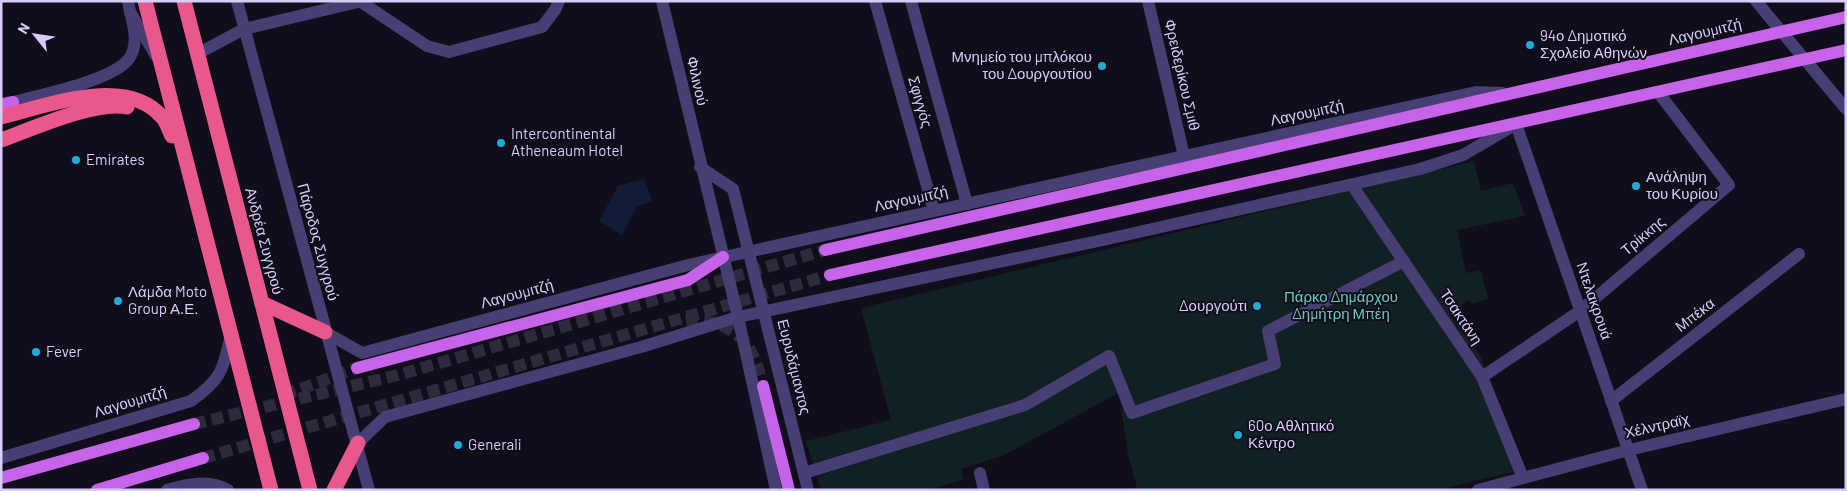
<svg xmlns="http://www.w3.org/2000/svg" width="1847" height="491" viewBox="0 0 1847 491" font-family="Barlow,sans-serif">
	<rect width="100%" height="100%" fill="#110d1a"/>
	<path fill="#112123" d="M1474 161 1481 191 1513 183 1525 216 1457 230 1466 273 1481 270 1488 299 1472 304 1468 300 1450 315 1480 355 1526 469 1437 490H1127L1137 487 1128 455 1119 393 1002 456 961 469 964 480 925 490H821L806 441 891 420 861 308Z"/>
	<path fill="#121c39" d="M644 179 652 201 637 206 622 235 599 221 618 186Z"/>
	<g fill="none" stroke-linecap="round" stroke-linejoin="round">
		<g stroke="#2f2a3b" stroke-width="12" stroke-dasharray="12 6" stroke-linecap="butt">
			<path d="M686 321C697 319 709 321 720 325 749 336 756 359 763 386"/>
			<path d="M284 395 357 368"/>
			<path d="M194 424 398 375 825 250"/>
			<path d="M203 458 830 275"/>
		</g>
		<g stroke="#473e73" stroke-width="12">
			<path d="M128 1 130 12 156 56"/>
			<path d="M237 1 369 490"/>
			<path d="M662 1 738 317 776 490"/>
			<path d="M875 1 934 211"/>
			<path d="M911 1 967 204"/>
			<path d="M1148 1 1184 156"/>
			<path d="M1756 1 1846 109"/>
			<path d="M361 2 427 46 449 52 542 27 555 10 559 1"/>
			<path d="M197 54 244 29 362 1"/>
			<path d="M4 103 13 102C41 95 110 81 128 60 139 46 134 27 130 12"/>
			<path d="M700 167 733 189 808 490"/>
			<path d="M1352 185 1482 377 1523 478"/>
			<path d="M325 332 362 353 688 265 1476 92 1502 93"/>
			<path d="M1482 377 1580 311 1729 185 1658 92"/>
			<path d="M1611 401 1799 254"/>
			<path d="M358 443 385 417 641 347 738 317 1103 240 1420 169 1463 155 1516 124 1642 490"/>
			<path d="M1 458 191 401C222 379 223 370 231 334"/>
			<path d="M804 473 1025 405 1109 356 1132 413 1275 364 1268 331 1404 261"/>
			<path d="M980 473 984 490"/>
			<path d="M167 490C187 484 209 479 228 490"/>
			<path d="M1478 490 1629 450 1846 399"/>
		</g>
		<g stroke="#c763e9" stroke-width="12">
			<path d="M1 105 13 102"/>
			<path d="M825 250 1846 17"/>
			<path d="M830 275 1846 50"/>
			<path d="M357 368 688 280 723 257"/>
			<path d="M763 386 789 490"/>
			<path d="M1 478 194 424"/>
			<path d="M97 490 203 458"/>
		</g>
		<g stroke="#e8588c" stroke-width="15">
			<path d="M145 1 271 490"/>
			<path d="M184 1 310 490"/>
			<path d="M1 117C47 106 127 74 163 118 167 123 169 130 172 136"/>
			<path d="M1 140C32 129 96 100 127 107"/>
			<path d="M262 303 325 332"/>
			<path d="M334 490 358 443"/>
		</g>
	</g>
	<g fill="#1eabd3" stroke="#110d1a" stroke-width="2">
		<circle cx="1530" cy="45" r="5"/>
		<circle cx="1102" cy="66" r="5"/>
		<circle cx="501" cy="143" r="5"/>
		<circle cx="76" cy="160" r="5"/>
		<circle cx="1636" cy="186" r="5"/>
		<circle cx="118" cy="301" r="5"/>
		<circle cx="1257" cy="306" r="5"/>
		<circle cx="36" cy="352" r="5"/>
		<circle cx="1238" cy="435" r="5"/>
		<circle cx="458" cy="445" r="5"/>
	</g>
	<g text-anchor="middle" stroke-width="4" stroke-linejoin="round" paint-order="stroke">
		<g font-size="15" fill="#d7cdf8" stroke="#110d1a">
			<text transform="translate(1705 32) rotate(-13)" y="5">Λαγουμιτζή</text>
			<text transform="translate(1182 75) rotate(77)" y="5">Φρειδερίκου Σμιθ</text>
			<text transform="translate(697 81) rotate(77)" y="5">Φιλινού</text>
			<text transform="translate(920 102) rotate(74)" y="5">Σφιγγός</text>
			<text transform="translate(1307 113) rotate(-12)" y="5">Λαγουμιτζή</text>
			<text transform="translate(911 199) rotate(-12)" y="5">Λαγουμιτζή</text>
			<text transform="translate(1643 236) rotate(-40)" y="5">Τρίκκης</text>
			<text transform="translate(264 241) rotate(75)" y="5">Ανδρέα Συγγρού</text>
			<text transform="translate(318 242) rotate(75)" y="5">Πάροδος Συγγρού</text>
			<text transform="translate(517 294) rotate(-15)" y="5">Λαγουμιτζή</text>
			<text transform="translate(1594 301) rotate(71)" y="5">Ντελακρουά</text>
			<text transform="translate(1695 315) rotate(-38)" y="5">Μπέκα</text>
			<text transform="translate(1461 317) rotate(56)" y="5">Τσακτάνη</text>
			<text transform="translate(794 367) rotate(76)" y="5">Ευρυδάμαντος</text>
			<text transform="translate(130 402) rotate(-17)" y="5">Λαγουμιτζή</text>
			<text transform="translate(1657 426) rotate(-13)" y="5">Χέλντραϊχ</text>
		</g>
		<g font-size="15" fill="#d7cdf8" stroke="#110d1a" text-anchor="start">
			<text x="1540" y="41">94ο Δημοτικό<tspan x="1540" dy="17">Σχολείο Αθηνών</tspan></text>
			<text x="1092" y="62" text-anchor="end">Μνημείο του μπλόκου<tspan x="1092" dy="17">του Δουργουτίου</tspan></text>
			<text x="511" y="139">Intercontinental<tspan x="511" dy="17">Atheneaum Hotel</tspan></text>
			<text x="86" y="165">Emirates</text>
			<text x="1646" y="182">Ανάληψη<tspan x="1646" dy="17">του Κυρίου</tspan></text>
			<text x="128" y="297">Λάμδα Moto<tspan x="128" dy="17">Group Α.Ε.</tspan></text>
			<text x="1247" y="311" text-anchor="end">Δουργούτι</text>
			<text x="46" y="357">Fever</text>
			<text x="1248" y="431">60ο Αθλητικό<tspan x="1248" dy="17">Κέντρο</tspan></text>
			<text x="468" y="450">Generali</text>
		</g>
		<g font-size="15" fill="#64cdbf" stroke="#110d1a">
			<text x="1341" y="302">Πάρκο Δημάρχου<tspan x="1341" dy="17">Δημήτρη Μπέη</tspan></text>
		</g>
	</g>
	<rect width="1847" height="491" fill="none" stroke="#d7cdf8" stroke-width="5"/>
	<g transform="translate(35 35) rotate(300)" stroke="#110d1a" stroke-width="4" paint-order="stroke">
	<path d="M0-4L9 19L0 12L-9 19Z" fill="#d7cdf8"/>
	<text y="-8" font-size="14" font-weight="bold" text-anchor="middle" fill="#d7cdf8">N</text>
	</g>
</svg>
